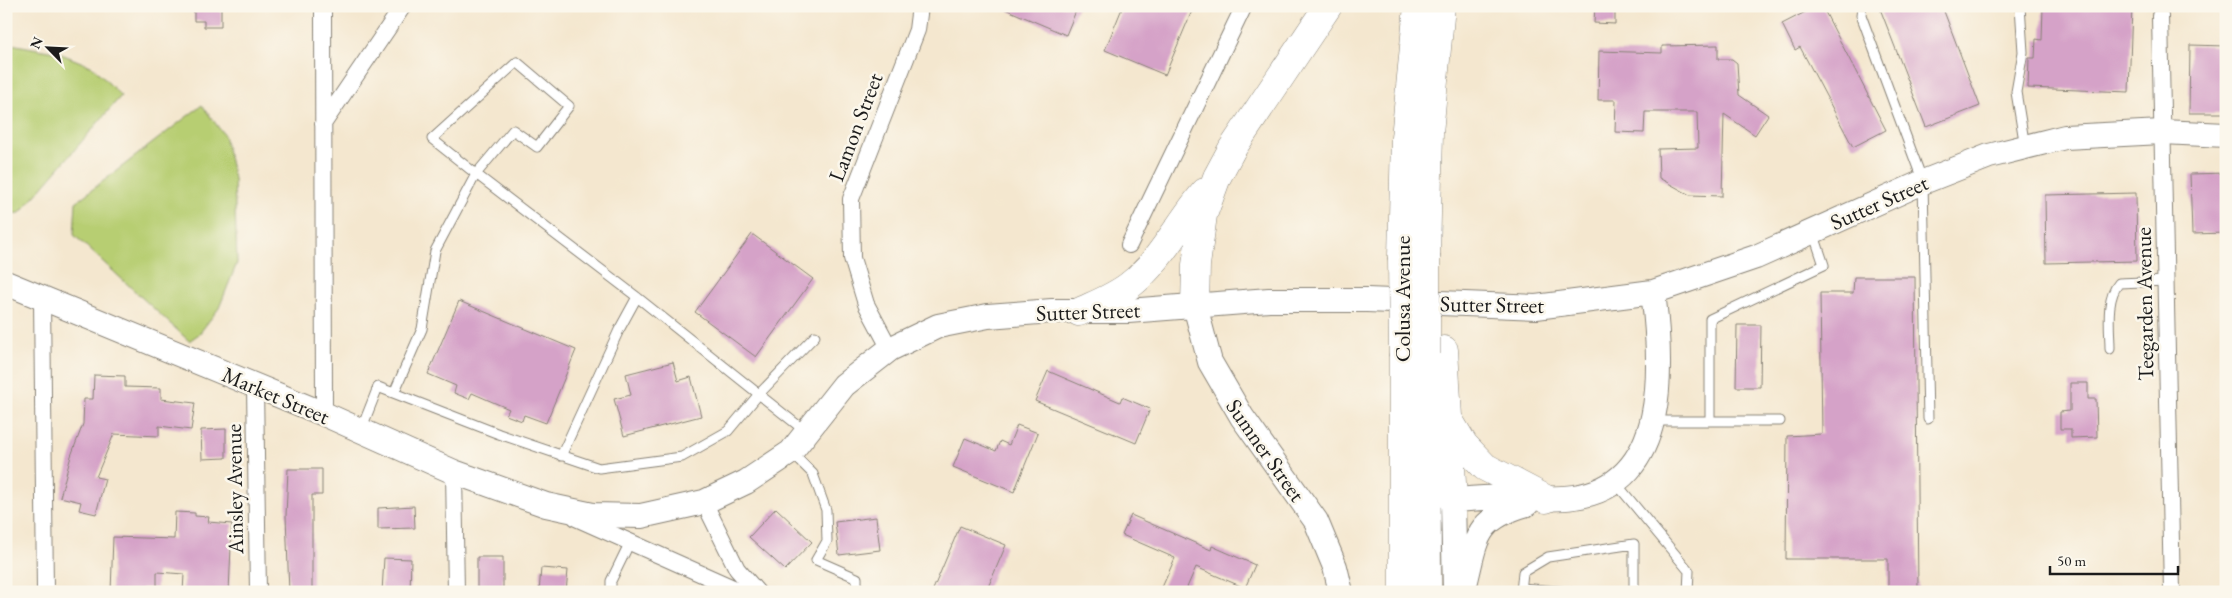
<svg xmlns="http://www.w3.org/2000/svg" width="2232" height="598" font-family="'EB Garamond',serif">
<style>
.green{fill:#b7ce72;stroke:#6a7547}
.building{fill:#d5a2c8}
.lines{fill:none;stroke-linecap:round;stroke-linejoin:round}
.lane-casing{stroke:#888276;stroke-width:11}
.street-casing{stroke:#888276;stroke-width:18}
.secondary-casing{stroke:#888276;stroke-width:26}
.highway-casing{stroke:#888276;stroke-width:29}
.lane{stroke:#fff;stroke-width:9}
.street{stroke:#fff;stroke-width:16}
.secondary{stroke:#fff;stroke-width:24}
.highway{stroke:#fff;stroke-width:28}
.highway-bridge-casing{stroke:#888276;stroke-width:29;stroke-linecap:butt}
.highway-bridge{stroke:#fff;stroke-width:28}
.labels{text-anchor:middle;stroke-width:5;stroke-linejoin:round;paint-order:stroke}
.street-label{font-size:22px;fill:#1c1c1c;stroke:#fbf7ec}
</style>
<rect width="100%" height="100%" fill="#fbf7ec"/>
<filter id="ink" filterUnits="userSpaceOnUse"><feTurbulence type="fractalNoise" baseFrequency=".02" numOctaves="2"/><feDisplacementMap in="SourceGraphic" scale="10" xChannelSelector="R" yChannelSelector="G"/><feConvolveMatrix kernelMatrix="1 2 1 2 8 2 1 2 1" color-interpolation-filters="sRGB"/></filter>
<filter id="wash" filterUnits="userSpaceOnUse"><feTurbulence type="fractalNoise" baseFrequency=".0096" numOctaves="4" result="noise"/><feDisplacementMap in="SourceGraphic" scale="20" xChannelSelector="R" yChannelSelector="G"/><feGaussianBlur stdDeviation="1.12" result="paint"/><feColorMatrix in="noise" values="0 0 0 0 0 0 0 0 0 0 0 0 0 0 0 0 0 1.4 0 .05"/><feComposite in="paint" operator="in"/></filter>
<g filter="url(#wash)">
<rect width="100%" height="100%" fill="#f4e7cf"/>
<path class="green" d="M 6,43 L 59,53 L 93,67 L 121,96 L 20,213 L 6,214 Z
M 202,105 L 224,135 L 234,179 L 237,263 L 219,308 L 199,334 L 189,341 L 74,235 L 76,202 Z"/>
<g id="blocks">
<path class="building" d="M 194,6 L 221,6 L 221,27 L 204,27 L 204,21 L 194,21 Z
M 998,6 L 1078,6 L 1066,35 Z
M 1123,6 L 1194,6 L 1165,75 L 1105,50 Z
M 1595,6 L 1615,6 L 1615,24 L 1594,23 Z
M 1817,6 L 1822,6 L 1886,130 L 1853,147 L 1800,47 L 1795,50 L 1782,24 Z
M 1879,6 L 1942,6 L 1980,106 L 1926,127 Z
M 2043,6 L 2132,6 L 2129,92 L 2028,88 L 2029,58 L 2035,58 L 2036,39 L 2042,40 Z
M 1718,45 L 1718,59 L 1732,59 L 1737,63 L 1739,95 L 1768,115 L 1755,135 L 1724,114 L 1722,196 L 1690,195 L 1659,178 L 1658,149 L 1698,148 L 1697,112 L 1645,112 L 1644,133 L 1615,132 L 1616,100 L 1598,100 L 1599,51 L 1662,53 L 1662,46 Z
M 2190,45 L 2226,46 L 2226,113 L 2189,113 Z
M 2226,173 L 2226,233 L 2192,234 L 2190,174 Z
M 2136,193 L 2137,261 L 2046,263 L 2045,195 Z
M 752,234 L 813,279 L 756,357 L 695,312 Z
M 1854,277 L 1915,277 L 1918,592 L 1902,592 L 1888,588 L 1888,559 L 1786,559 L 1787,436 L 1822,434 L 1820,293 L 1853,293 Z
M 459,301 L 576,350 L 546,423 L 524,415 L 522,421 L 506,415 L 509,409 L 472,393 L 469,399 L 454,393 L 456,386 L 428,374 Z
M 1737,325 L 1761,325 L 1760,387 L 1736,387 Z
M 673,362 L 678,381 L 691,377 L 701,416 L 624,436 L 614,399 L 631,395 L 626,374 Z
M 1048,371 L 1120,402 L 1122,397 L 1150,409 L 1136,443 L 1035,401 Z
M 94,375 L 125,376 L 125,387 L 161,388 L 161,399 L 195,403 L 191,430 L 159,426 L 159,436 L 114,434 L 96,477 L 105,479 L 96,514 L 79,510 L 81,502 L 60,497 L 71,456 L 83,424 L 84,399 L 93,399 Z
M 2070,383 L 2088,383 L 2088,399 L 2096,399 L 2097,437 L 2071,438 L 2071,429 L 2060,429 L 2060,412 L 2070,411 Z
M 1017,425 L 1038,433 L 1014,492 L 953,467 L 965,438 L 996,451 L 1000,441 L 1009,445 Z
M 226,429 L 226,458 L 202,459 L 201,430 Z
M 288,469 L 322,469 L 322,495 L 312,495 L 312,592 L 289,592 L 286,516 Z
M 414,506 L 415,528 L 378,529 L 378,508 Z
M 776,508 L 812,542 L 785,570 L 749,537 Z
M 175,512 L 195,513 L 195,516 L 209,517 L 208,522 L 232,524 L 229,592 L 183,592 L 184,574 L 157,572 L 157,588 L 142,588 L 141,592 L 111,592 L 113,537 L 174,539 Z
M 1131,515 L 1211,550 L 1212,546 L 1255,565 L 1245,588 L 1196,567 L 1185,592 L 1160,592 L 1175,558 L 1122,535 Z
M 876,517 L 880,550 L 839,555 L 835,522 Z
M 960,526 L 1006,545 L 986,592 L 932,592 Z
M 477,557 L 503,557 L 503,592 L 477,592 Z
M 384,558 L 411,559 L 410,592 L 382,592 Z
M 541,568 L 568,570 L 566,592 L 539,592 Z"/>
</g>
</g>
<g filter="url(#ink)">
<use href="#blocks" fill-opacity="0" stroke="#888276" stroke-width="1"/>
<g class="lines">
<g class="lane-casing">
<path id="lane" d="M 1862,6 L 1861,15 L 1923,182 L 1928,419
M 2020,6 L 2023,52 L 2016,92 L 2025,147
M 517,62 L 569,106 L 537,147 L 513,130 L 476,174 L 432,139 Z
M 2110,349 C 2110,329 2105,299 2119,283 L 2166,281
M 394,393 L 422,329 L 435,251 L 476,174 L 637,297 L 805,431
M 1653,421 L 1780,421
M 1710,421 L 1710,319 L 1824,265 L 1813,232
M 361,430 L 378,387 L 499,434 L 599,468 L 682,457 L 728,431 L 759,394 L 815,336
M 791,452 L 813,474 L 826,510 L 827,541 L 816,560 L 857,578 L 857,592
M 561,456 L 619,330 L 637,297
M 1615,482 L 1689,571 L 1688,592
M 1521,588 L 1570,592
M 611,592 L 611,581 L 630,542
M 1521,592 L 1523,572 L 1548,557 L 1634,544 L 1634,592"/>
</g>
<g class="street-casing">
<path id="street" d="M 323,6 L 324,414
M 2160,16 L 2172,592
M 323,124 L 403,6
M 1129,245 L 1244,6
M 42,297 L 45,592
M 890,349 L 866,304 L 852,258 L 851,199 L 917,30 L 920,6
M 255,386 L 258,592
M 454,472 L 456,592
M 704,502 L 737,569 L 757,592
M 576,518 L 742,592"/>
</g>
<g class="secondary-casing">
<path id="secondary" d="M 6,283 L 324,414 L 454,472 L 546,505 L 593,515 L 641,516 L 704,502 L 746,482 L 791,452 L 844,385 L 890,349 L 938,326 L 988,316 L 1052,311 L 1128,311 L 1269,300 L 1367,300 L 1536,307 L 1653,292 L 1756,257 L 1923,182 L 1989,156 L 2065,137 L 2162,132 L 2226,135
M 1195,306 L 1210,362 L 1242,417 L 1316,521 L 1335,567 L 1341,592
M 1455,592 L 1453,500 C 1472,499 1491,497 1510,497 C 1531,498 1553,500 1574,497 C 1671,484 1662,363 1653,292
M 1463,592 C 1477,541 1471,520 1527,504"/>
</g>
<g class="highway-casing">
<path id="highway" d="M 1426,255 L 1429,133 L 1441,6
M 1402,257 L 1405,138 L 1418,6
M 1195,306 L 1196,265 L 1203,215 L 1217,177 L 1232,149 L 1328,6
M 1079,312 C 1096,304 1115,297 1130,285 C 1162,260 1179,222 1205,192
M 1444,350 L 1453,500
M 1426,355 L 1427,592
M 1403,356 L 1403,592
M 1449,420 L 1464,445 L 1485,467 L 1546,499"/>
</g>
<use href="#lane" class="lane"/>
<use href="#street" class="street"/>
<use href="#secondary" class="secondary"/>
<use href="#highway" class="highway"/>
<g class="highway-bridge-casing">
<path id="highway-bridge" d="M 1426,255 L 1426,355
M 1402,257 L 1403,356"/>
</g>
<use href="#highway-bridge" class="highway-bridge"/>
</g>
</g>
<g class="labels">
<g class="street-label">
<text transform="translate(855 127) rotate(-69)" y="8">Lamon Street</text>
<text transform="translate(1879 202) rotate(-24)" y="8">Sutter Street</text>
<text transform="translate(1402 299) rotate(-90)" y="8">Colusa Avenue</text>
<text transform="translate(1492 304) rotate(1)" y="8">Sutter Street</text>
<text transform="translate(2144 304) rotate(-91)" y="8">Teegarden Avenue</text>
<text transform="translate(1088 311) rotate(-2)" y="8">Sutter Street</text>
<text transform="translate(276 395) rotate(23)" y="8">Market Street</text>
<text transform="translate(1266 450) rotate(55)" y="8">Sumner Street</text>
<text transform="translate(234 489) rotate(-91)" y="8">Ainsley Avenue</text>
</g>
</g>
<rect width="2232" height="598" fill="none" stroke="#fbf7ec" stroke-width="25"/>
<g transform="translate(48 48) rotate(294)" stroke="#fbf7ec" stroke-width="4" paint-order="stroke">
<path d="M0-4L9 19L0 12L-9 19Z" fill="#1c1c1c"/>
<text y="-8" font-size="14" font-weight="bold" text-anchor="middle" fill="#1c1c1c">N</text>
</g>
<path d="M2050 566v8h128v-8" fill="none" stroke="#1c1c1c" stroke-width="2.5"/>
<text x="2057" y="566" font-size="15" fill="#1c1c1c" stroke="#fbf7ec" stroke-width="4" paint-order="stroke">50 m</text>
</svg>
